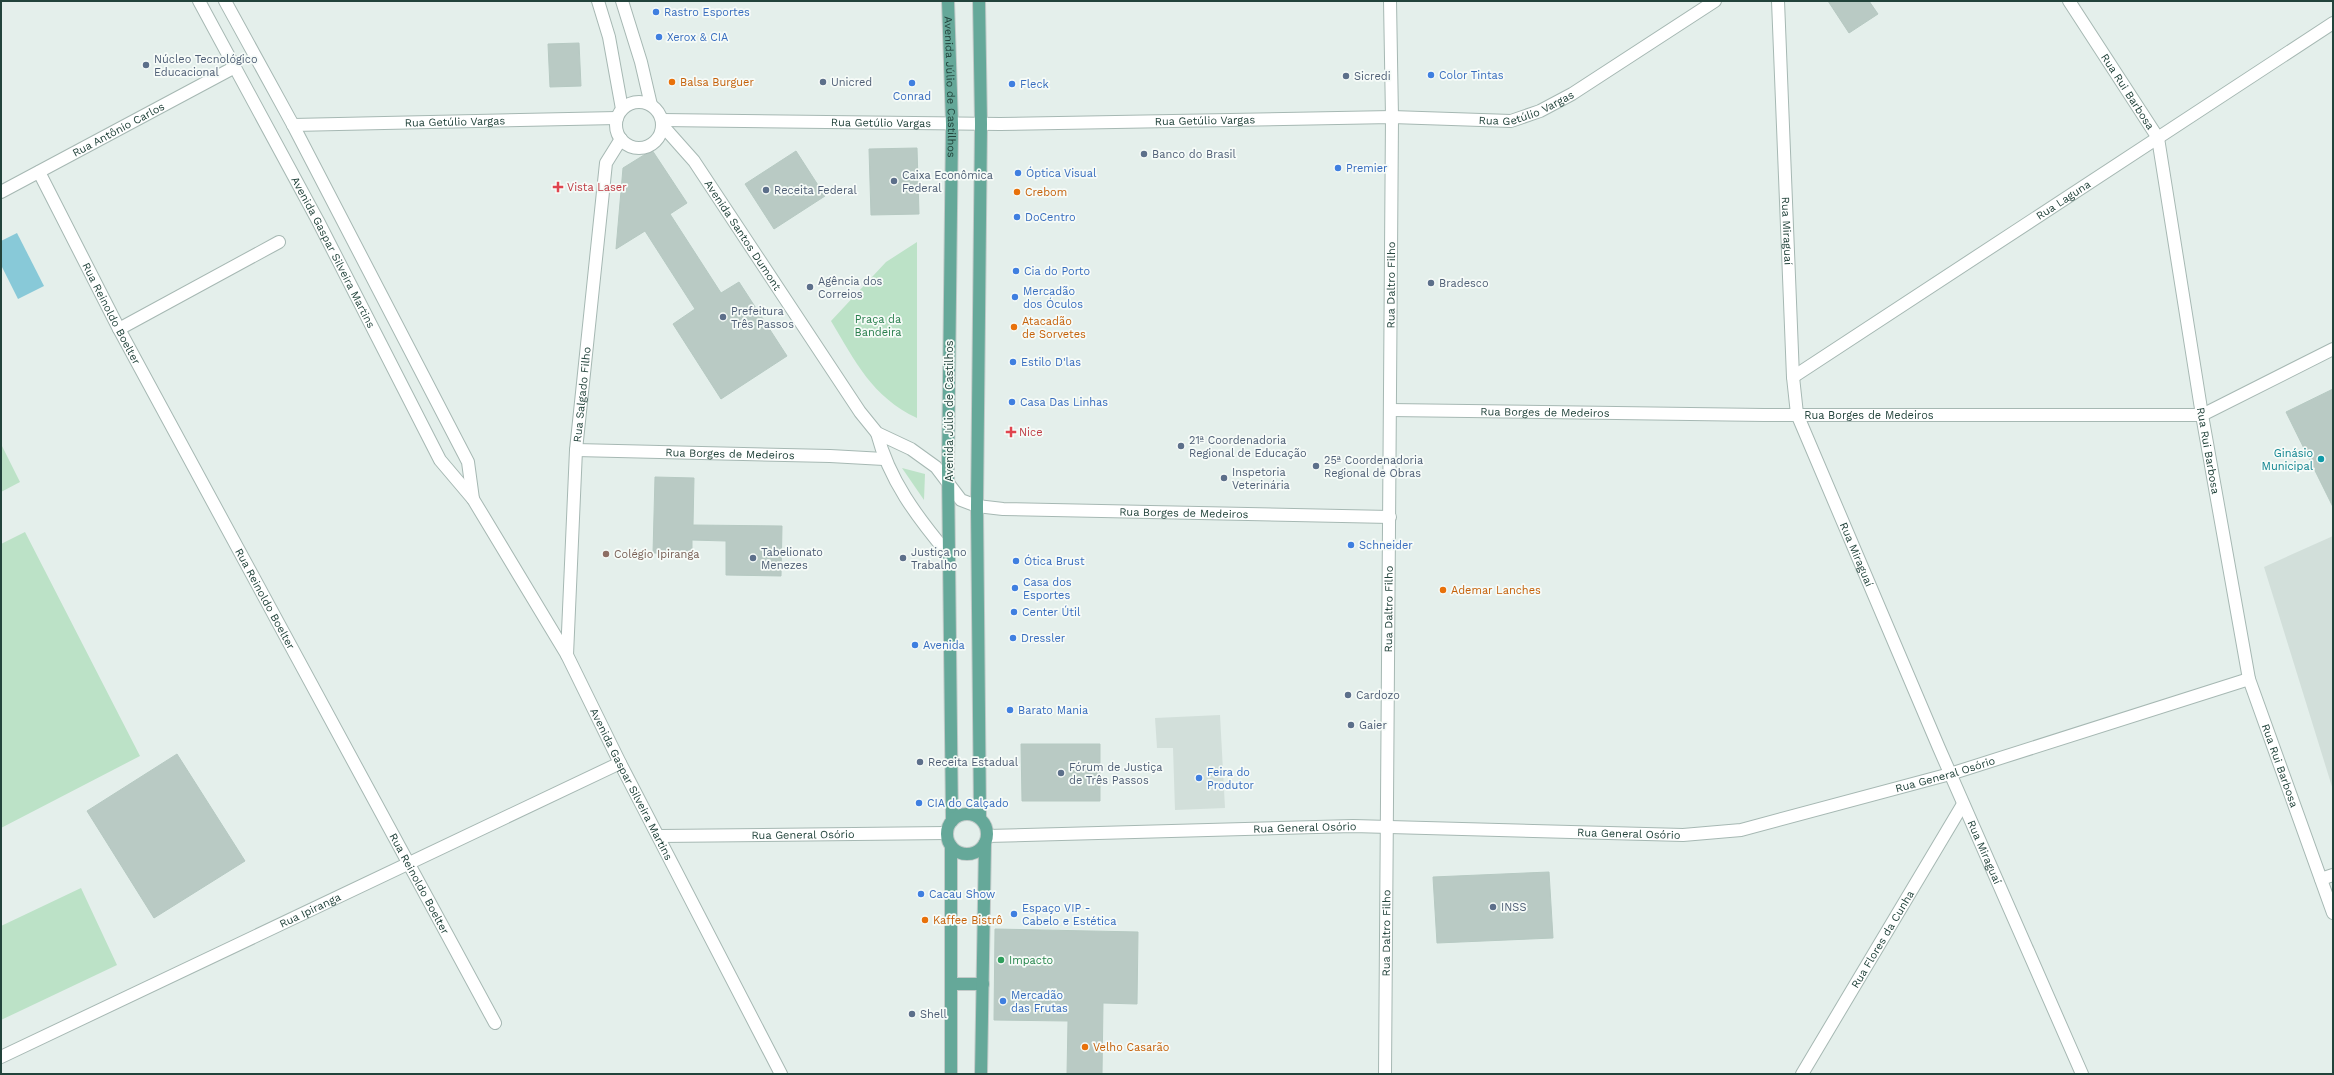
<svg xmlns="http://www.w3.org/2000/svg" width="2334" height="1075" font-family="'Work Sans',sans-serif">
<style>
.built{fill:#d2dfda}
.green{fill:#bce2c7}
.water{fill:#88c9d8}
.building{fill:#b9cac4;stroke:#b6c9c2}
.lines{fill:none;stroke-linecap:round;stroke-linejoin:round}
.minor-casing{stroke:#a6b8b3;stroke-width:14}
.major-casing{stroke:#c1cac8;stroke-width:14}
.minor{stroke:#fff;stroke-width:12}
.major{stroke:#65a899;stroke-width:12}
.shop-dot{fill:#3f7fe0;stroke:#f6fbf8;stroke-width:1.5}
.service-dot{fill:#5c6f8a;stroke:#f6fbf8;stroke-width:1.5}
.food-dot{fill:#e8710a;stroke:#f6fbf8;stroke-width:1.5}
.health-dot{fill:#e0444e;stroke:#f6fbf8;stroke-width:1.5}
.culture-dot{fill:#0f9aa8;stroke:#f6fbf8;stroke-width:1.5}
.education-dot{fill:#8d6e63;stroke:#f6fbf8;stroke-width:1.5}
.leisure-dot{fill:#2e9e5b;stroke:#f6fbf8;stroke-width:1.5}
.labels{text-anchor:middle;stroke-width:3.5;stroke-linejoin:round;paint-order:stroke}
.shop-label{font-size:11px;fill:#366cbe;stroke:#f6fbf8;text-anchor:start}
.service-label{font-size:11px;fill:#4e5e75;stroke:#f6fbf8;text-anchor:start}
.food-label{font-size:11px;fill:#c56008;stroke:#f6fbf8;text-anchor:start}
.street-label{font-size:11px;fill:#22433b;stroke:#f6fbf8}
.health-label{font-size:11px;fill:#be3a42;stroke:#f6fbf8;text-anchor:start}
.park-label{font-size:11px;fill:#287e4c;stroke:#f6fbf8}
.culture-label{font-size:11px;fill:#0d838f;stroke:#f6fbf8;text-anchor:end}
.education-label{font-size:11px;fill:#785e54;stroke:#f6fbf8;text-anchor:start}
.leisure-label{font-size:11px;fill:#27864d;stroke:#f6fbf8;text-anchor:start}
</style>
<rect width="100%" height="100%" fill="#e4efeb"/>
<path class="built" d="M 2333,536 L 2333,790 L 2264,567 Z
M 1220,715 L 1225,808 L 1175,810 L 1173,748 L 1157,748 L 1155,718 Z"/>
<path class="green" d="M 917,242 L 917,418 C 872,397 855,361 831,321 L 886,262 Z
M 1,444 L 20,482 L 1,492 Z
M 902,468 L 925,474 L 924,500 Z
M 25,532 L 140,756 L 1,828 L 1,544 Z
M 81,888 L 117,965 L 1,1020 L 1,926 Z"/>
<path class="water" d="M 17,233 L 44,286 L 18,299 L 1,265 L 1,241 Z"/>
<path class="building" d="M 1828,1 L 1869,1 L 1878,14 L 1849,33 Z
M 579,43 L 581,86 L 550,87 L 548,44 Z
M 917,148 L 919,214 L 871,215 L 869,149 Z
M 652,150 L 687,203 L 670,214 L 721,293 L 739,282 L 787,356 L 721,399 L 673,324 L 695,309 L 645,231 L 616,249 L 623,168 Z
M 796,151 L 825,196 L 774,229 L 745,184 Z
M 2333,389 L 2333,507 L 2286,412 Z
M 655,477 L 694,478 L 693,525 L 782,526 L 781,576 L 726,575 L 726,541 L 692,540 L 692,554 L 653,553 Z
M 1021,744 L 1100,744 L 1100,801 L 1022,801 Z
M 177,754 L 245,861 L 154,918 L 87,811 Z
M 1549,872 L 1553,938 L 1437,943 L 1433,877 Z
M 995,929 L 1138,932 L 1137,1004 L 1103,1003 L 1102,1074 L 1067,1074 L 1068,1021 L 994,1020 Z"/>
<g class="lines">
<g class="minor-casing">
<g id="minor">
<path id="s1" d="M 199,1 L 318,221 L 440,460 L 473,499 L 567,655 L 620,763 L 781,1074"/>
<path d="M 225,1 L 293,125 L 468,462 L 473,499"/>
<path d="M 598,1 L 609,37 L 622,109"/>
<path d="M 622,1 L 641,62 L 651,105"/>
<path id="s2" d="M 1778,1 L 1793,377 L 1797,414 L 1939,748 L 2082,1074"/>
<path id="s3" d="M 2069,1 L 2158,138 L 2202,415 L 2249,679 L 2333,913"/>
<circle cx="639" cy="125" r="23"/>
<path id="s4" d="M 662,120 L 1000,124 L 1392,117 L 1511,121 L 1540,111 L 1572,94 L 1715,1"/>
<path id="s5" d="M 293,125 L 617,118"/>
<path id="s6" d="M 662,125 L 694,161 L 860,412 L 877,433 L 911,449 L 936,467 L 961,500 L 977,506 L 1003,509 L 1390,517"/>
<path id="s7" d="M 39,172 L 119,329 L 495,1023"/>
<path id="s8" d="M 1,192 L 235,67"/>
<path d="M 119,329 L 279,242"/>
<path id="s9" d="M 1793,377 L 2333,23"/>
<path id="s10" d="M 1390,410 L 1764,415 L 2202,415 L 2333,349"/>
<path d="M 877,433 C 889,480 917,517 948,554"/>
<path id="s11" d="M 576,450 L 830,456 L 884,459"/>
<path id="s12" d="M 567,655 L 576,450 L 606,163 L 621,139"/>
<path id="s13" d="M 659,836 L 947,833"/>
<path id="s14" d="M 987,836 L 1353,826 L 1683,835 L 1741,830 L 1950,774 L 2249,679"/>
<path d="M 2321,879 L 2333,875"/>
<path id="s15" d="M 1,1057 L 620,763"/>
<path id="s16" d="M 1385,1074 L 1392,117 L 1390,1"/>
<path id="s17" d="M 1802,1074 L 1963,804"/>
</g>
</g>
<g class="major-casing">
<g id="major">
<path id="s18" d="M 948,1 L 952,124 L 948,469 L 952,821"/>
<path d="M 979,1 L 981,124 L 977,506 L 980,818"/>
<circle cx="967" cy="834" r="20"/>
<path d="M 951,984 L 983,984"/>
<path d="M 951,1074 L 951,846"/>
<path d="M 981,1074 L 985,843"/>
</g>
</g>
<use href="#minor" class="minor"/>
<use href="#major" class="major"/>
</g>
<g class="shop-dot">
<circle cx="656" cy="12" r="4"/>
<circle cx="659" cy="37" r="4"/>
<circle cx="1431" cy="75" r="4"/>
<circle cx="912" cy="83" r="4"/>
<circle cx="1012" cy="84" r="4"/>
<circle cx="1338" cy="168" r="4"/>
<circle cx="1018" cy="173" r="4"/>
<circle cx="1017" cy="217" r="4"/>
<circle cx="1016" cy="271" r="4"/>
<circle cx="1015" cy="297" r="4"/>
<circle cx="1013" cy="362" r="4"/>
<circle cx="1012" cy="402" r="4"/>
<circle cx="1351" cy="545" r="4"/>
<circle cx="1016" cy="561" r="4"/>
<circle cx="1015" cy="588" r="4"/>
<circle cx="1014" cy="612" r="4"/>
<circle cx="1013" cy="638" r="4"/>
<circle cx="915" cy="645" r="4"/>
<circle cx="1010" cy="710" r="4"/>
<circle cx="1199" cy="778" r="4"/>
<circle cx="919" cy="803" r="4"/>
<circle cx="921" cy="894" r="4"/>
<circle cx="1014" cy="914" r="4"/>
<circle cx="1003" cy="1001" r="4"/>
</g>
<g class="service-dot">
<circle cx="146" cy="65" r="4"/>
<circle cx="1346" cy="76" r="4"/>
<circle cx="823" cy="82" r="4"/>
<circle cx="1144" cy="154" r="4"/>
<circle cx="894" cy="181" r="4"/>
<circle cx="766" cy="190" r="4"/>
<circle cx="1431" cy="283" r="4"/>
<circle cx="810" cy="287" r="4"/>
<circle cx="723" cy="317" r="4"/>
<circle cx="1181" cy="446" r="4"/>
<circle cx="1316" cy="466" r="4"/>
<circle cx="1224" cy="478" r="4"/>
<circle cx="753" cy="558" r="4"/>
<circle cx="903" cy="558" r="4"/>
<circle cx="1348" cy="695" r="4"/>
<circle cx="1351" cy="725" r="4"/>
<circle cx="920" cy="762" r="4"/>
<circle cx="1061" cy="773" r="4"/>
<circle cx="1493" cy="907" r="4"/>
<circle cx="912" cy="1014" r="4"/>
</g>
<g class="food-dot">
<circle cx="672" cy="82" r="4"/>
<circle cx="1017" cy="192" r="4"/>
<circle cx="1014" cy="327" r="4"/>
<circle cx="1443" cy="590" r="4"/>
<circle cx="925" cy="920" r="4"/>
<circle cx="1085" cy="1047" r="4"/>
</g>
<g class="health-dot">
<path d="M556 181h4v4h4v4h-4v4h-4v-4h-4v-4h4z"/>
<path d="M1009 426h4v4h4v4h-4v4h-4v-4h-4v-4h4z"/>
</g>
<circle class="culture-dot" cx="2321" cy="459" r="4"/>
<circle class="education-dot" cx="606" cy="554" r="4"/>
<circle class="leisure-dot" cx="1001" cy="960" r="4"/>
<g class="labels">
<g class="shop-label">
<text x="664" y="16">Rastro Esportes</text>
<text x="667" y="41">Xerox &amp; CIA</text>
<text x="1439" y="79">Color Tintas</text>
<text x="1020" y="88">Fleck</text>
<text x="912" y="100" text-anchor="middle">Conrad</text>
<text x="1346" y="172">Premier</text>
<text x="1026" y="177">Óptica Visual</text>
<text x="1025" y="221">DoCentro</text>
<text x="1024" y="275">Cia do Porto</text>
<text x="1023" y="295">Mercadão<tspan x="1023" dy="13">dos Óculos</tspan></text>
<text x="1021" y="366">Estilo D'las</text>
<text x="1020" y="406">Casa Das Linhas</text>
<text x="1359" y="549">Schneider</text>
<text x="1024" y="565">Ótica Brust</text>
<text x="1023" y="586">Casa dos<tspan x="1023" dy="13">Esportes</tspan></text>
<text x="1022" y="616">Center Útil</text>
<text x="1021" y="642">Dressler</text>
<text x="923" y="649">Avenida</text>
<text x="1018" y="714">Barato Mania</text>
<text x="1207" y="776">Feira do<tspan x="1207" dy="13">Produtor</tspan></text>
<text x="927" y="807">CIA do Calçado</text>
<text x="929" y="898">Cacau Show</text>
<text x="1022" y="912">Espaço VIP -<tspan x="1022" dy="13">Cabelo e Estética</tspan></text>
<text x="1011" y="999">Mercadão<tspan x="1011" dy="13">das Frutas</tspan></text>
</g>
<g class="service-label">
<text x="154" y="63">Núcleo Tecnológico<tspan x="154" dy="13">Educacional</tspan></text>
<text x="1354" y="80">Sicredi</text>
<text x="831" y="86">Unicred</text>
<text x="1152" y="158">Banco do Brasil</text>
<text x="902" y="179">Caixa Econômica<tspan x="902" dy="13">Federal</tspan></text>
<text x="774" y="194">Receita Federal</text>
<text x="818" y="285">Agência dos<tspan x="818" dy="13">Correios</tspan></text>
<text x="1439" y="287">Bradesco</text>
<text x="731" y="315">Prefeitura<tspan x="731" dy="13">Três Passos</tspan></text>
<text x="1189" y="444">21ª Coordenadoria<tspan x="1189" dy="13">Regional de Educação</tspan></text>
<text x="1324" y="464">25ª Coordenadoria<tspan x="1324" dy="13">Regional de Obras</tspan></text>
<text x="1232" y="476">Inspetoria<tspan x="1232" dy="13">Veterinária</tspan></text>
<text x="761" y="556">Tabelionato<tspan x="761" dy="13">Menezes</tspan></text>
<text x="911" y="556">Justiça no<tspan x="911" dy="13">Trabalho</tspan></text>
<text x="1356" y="699">Cardozo</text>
<text x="1359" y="729">Gaier</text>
<text x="928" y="766">Receita Estadual</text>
<text x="1069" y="771">Fórum de Justiça<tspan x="1069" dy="13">de Três Passos</tspan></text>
<text x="1501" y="911">INSS</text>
<text x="920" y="1018">Shell</text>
</g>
<g class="food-label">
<text x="680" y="86">Balsa Burguer</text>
<text x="1025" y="196">Crebom</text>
<text x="1022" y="325">Atacadão<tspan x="1022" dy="13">de Sorvetes</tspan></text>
<text x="1451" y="594">Ademar Lanches</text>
<text x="933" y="924">Kaffee Bistrô</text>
<text x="1093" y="1051">Velho Casarão</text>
</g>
<g class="street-label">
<text dy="4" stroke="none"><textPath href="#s18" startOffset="86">Avenida Júlio de Castilhos</textPath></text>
<text dy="4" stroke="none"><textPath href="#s3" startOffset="108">Rua Rui Barbosa</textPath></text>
<text dy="4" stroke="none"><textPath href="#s4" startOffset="867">Rua Getúlio Vargas</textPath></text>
<text dy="4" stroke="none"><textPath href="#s4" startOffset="543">Rua Getúlio Vargas</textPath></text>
<text dy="4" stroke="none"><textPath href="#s5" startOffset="162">Rua Getúlio Vargas</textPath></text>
<text dy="4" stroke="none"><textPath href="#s4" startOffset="219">Rua Getúlio Vargas</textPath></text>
<text dy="4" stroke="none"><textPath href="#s8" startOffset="133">Rua Antônio Carlos</textPath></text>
<text dy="4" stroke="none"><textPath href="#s9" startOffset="323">Rua Laguna</textPath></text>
<text dy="4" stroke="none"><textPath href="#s2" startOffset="230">Rua Miraguaí</textPath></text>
<text dy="4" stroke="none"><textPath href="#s6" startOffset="137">Avenida Santos Dumont</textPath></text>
<text dy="4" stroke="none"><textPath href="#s1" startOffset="285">Avenida Gaspar Silveira Martins</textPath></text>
<text dy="4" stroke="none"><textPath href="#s16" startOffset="789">Rua Daltro Filho</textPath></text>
<text dy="4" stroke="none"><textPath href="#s7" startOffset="159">Rua Reinoldo Boelter</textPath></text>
<text dy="4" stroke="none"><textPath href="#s12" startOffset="261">Rua Salgado Filho</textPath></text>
<text transform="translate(949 411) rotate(-90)" y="4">Avenida Júlio de Castilhos</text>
<text dy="4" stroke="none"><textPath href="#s10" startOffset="155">Rua Borges de Medeiros</textPath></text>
<text dy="4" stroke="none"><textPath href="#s10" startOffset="479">Rua Borges de Medeiros</textPath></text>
<text dy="4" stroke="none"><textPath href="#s3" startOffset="480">Rua Rui Barbosa</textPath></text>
<text dy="4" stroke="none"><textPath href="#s11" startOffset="154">Rua Borges de Medeiros</textPath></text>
<text dy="4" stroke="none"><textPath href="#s6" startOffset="710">Rua Borges de Medeiros</textPath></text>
<text dy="4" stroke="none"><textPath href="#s2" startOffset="566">Rua Miraguaí</textPath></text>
<text dy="4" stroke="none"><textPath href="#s7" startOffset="483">Rua Reinoldo Boelter</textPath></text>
<text dy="4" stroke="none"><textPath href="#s16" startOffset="465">Rua Daltro Filho</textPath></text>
<text dy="4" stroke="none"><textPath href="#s3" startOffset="804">Rua Rui Barbosa</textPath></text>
<text dy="4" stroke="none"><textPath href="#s14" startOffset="966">Rua General Osório</textPath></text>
<text dy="4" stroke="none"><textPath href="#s1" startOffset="896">Avenida Gaspar Silveira Martins</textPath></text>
<text dy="4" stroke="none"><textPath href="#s14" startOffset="318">Rua General Osório</textPath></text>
<text dy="4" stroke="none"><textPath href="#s13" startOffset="144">Rua General Osório</textPath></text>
<text dy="4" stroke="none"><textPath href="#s14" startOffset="642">Rua General Osório</textPath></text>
<text dy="4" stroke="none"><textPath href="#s2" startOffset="890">Rua Miraguaí</textPath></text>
<text dy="4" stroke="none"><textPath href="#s7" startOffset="807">Rua Reinoldo Boelter</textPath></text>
<text dy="4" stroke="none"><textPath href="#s15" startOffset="342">Rua Ipiranga</textPath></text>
<text dy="4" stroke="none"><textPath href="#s16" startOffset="141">Rua Daltro Filho</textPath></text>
<text dy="4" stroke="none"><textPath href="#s17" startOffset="157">Rua Flores da Cunha</textPath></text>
</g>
<g class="health-label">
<text x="567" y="191">Vista Laser</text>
<text x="1019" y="436">Nice</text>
</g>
<g class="park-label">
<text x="878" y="323">Praça da<tspan x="878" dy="13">Bandeira</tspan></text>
</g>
<g class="culture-label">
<text x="2313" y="457">Ginásio<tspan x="2313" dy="13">Municipal</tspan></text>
</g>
<g class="education-label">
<text x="614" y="558">Colégio Ipiranga</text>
</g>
<g class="leisure-label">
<text x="1009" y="964">Impacto</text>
</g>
</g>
<rect width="2334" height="1075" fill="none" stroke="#22433b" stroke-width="4"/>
</svg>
